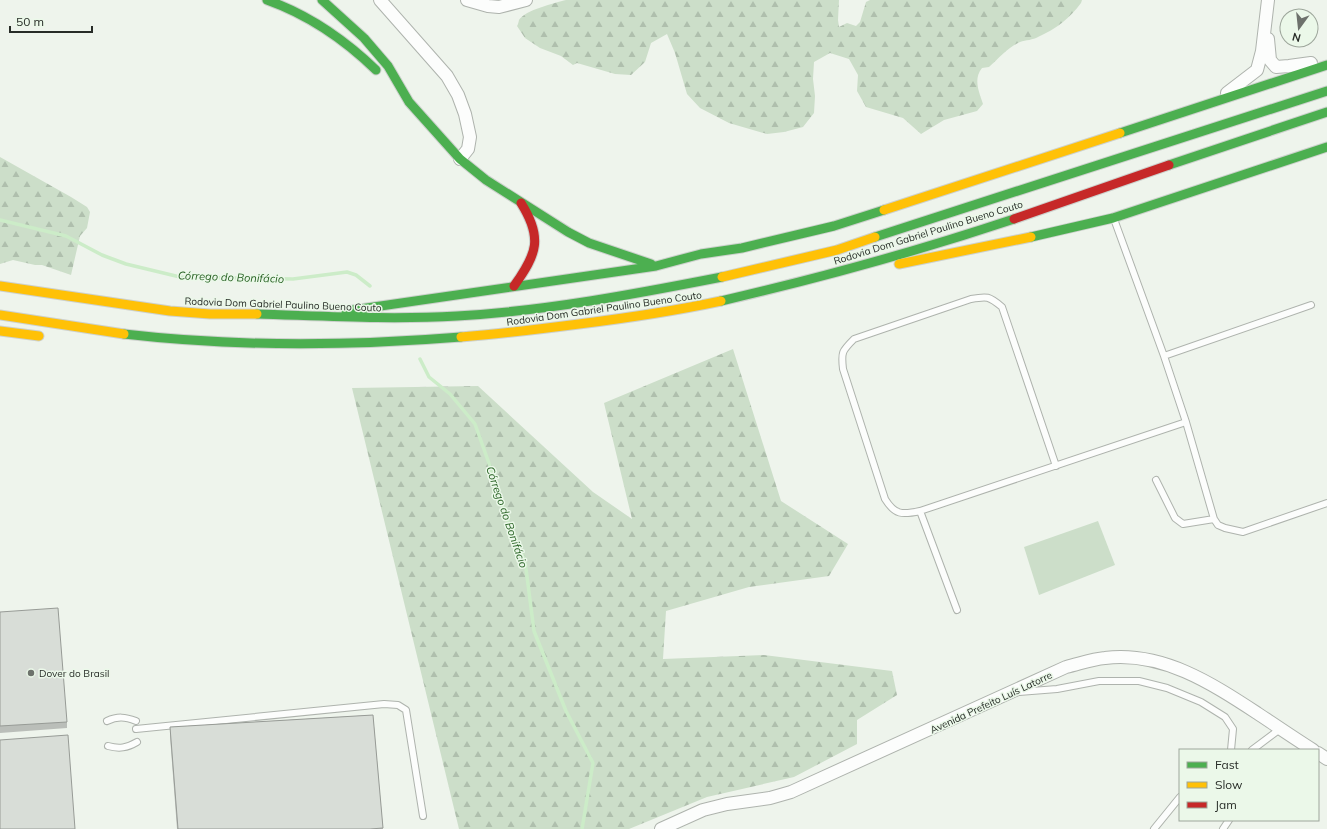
<svg xmlns="http://www.w3.org/2000/svg" width="1327" height="829" font-family="Mulish,sans-serif">
<style>
.green{fill:#ccdec9}
.forest{fill:url(#forest-firs)}
.lines{fill:none;stroke-linecap:round;stroke-linejoin:round}
.stream{stroke:#ccecc8;stroke-width:3.5}
.lane-casing{stroke:#aeb3ad;stroke-width:8}
.street-casing{stroke:#aeb3ad;stroke-width:14}
.fast-casing{stroke:#cdd1cd;stroke-width:11}
.slow-casing{stroke:#cdd1cd;stroke-width:11}
.jam-casing{stroke:#cdd1cd;stroke-width:11}
.lane{stroke:#fcfdfc;stroke-width:6}
.street{stroke:#fcfdfc;stroke-width:12}
.fast{stroke:#4caf50;stroke-width:9}
.slow{stroke:#ffc107;stroke-width:9}
.jam{stroke:#c62828;stroke-width:9}
.wall{fill:#babeb9}
.building{fill:#d8ddd7;stroke:#979b96}
.poi-dot{fill:#6d726c;stroke:#ebf8e9;stroke-width:1.5}
.labels{text-anchor:middle;stroke-width:3;stroke-linejoin:round;paint-order:stroke}
.street-label{font-size:10px;fill:#272c27;stroke:#ebf8e9}
.poi-label{font-size:10px;fill:#272c27;stroke:#ebf8e9;text-anchor:start}
.water-label{font-size:11px;font-style:italic;fill:#276123;stroke:#ebf8e9}
</style>
<defs>
<pattern id="forest-firs" width="22" height="20" patternUnits="userSpaceOnUse"><rect width="22" height="20" fill="#ccdec9"/><path d="M5 1l3.5 6h-7zM16 11l3.5 6h-7z" fill="#afbfad"/></pattern>
</defs>
<rect width="100%" height="100%" fill="#eef4ec"/>
<path class="green" d="M 1098,521 L 1115,565 L 1039,595 L 1024,547 Z"/>
<path class="forest" d="M 566,0 L 839,0 L 838,20 L 839,27 L 847,23 L 856,26 L 860,22 L 866,2 L 870,0 L 1082,0 L 1081,3 C 1070,18 1056,29 1038,37 C 1033,40 1026,40 1020,42 C 1008,47 998,59 989,67 L 982,68 C 973,79 979,92 983,104 L 977,111 L 944,120 L 921,134 L 903,118 L 866,107 L 857,91 L 858,75 L 849,59 L 830,53 L 814,62 L 813,79 L 815,96 L 814,113 L 803,127 L 784,132 L 767,134 L 729,123 L 700,108 L 687,94 L 675,53 L 667,34 L 651,43 L 645,62 L 631,75 L 615,74 L 577,63 L 573,65 L 561,56 L 540,48 L 525,38 L 517,26 C 518,25 519,20 519,20 C 525,10 555,3 566,0 Z
M 0,157 L 71,197 L 87,207 L 90,212 L 87,228 L 80,236 L 71,275 L 42,265 L 35,265 L 13,260 L 0,264 Z
M 733,349 L 781,501 L 848,544 L 829,576 L 749,587 L 666,611 L 663,659 L 764,655 L 892,671 L 897,695 L 857,720 L 857,744 L 794,777 L 707,797 L 629,829 L 459,829 L 352,388 L 478,386 L 593,492 L 632,519 L 604,403 Z"/>
<g class="lines">
<path class="stream" d="M 0,220 L 66,236 L 102,255 L 126,264 L 180,277 L 293,279 L 347,272 L 356,275 L 370,286
M 420,359 L 429,377 L 450,394 L 475,424 L 491,469 L 504,512 L 525,561 L 534,631 L 566,711 L 593,763 L 582,829"/>
<g class="lane-casing">
<path id="lane" d="M 1114,219 L 1164,356 L 1186,422 L 1214,519 L 1218,525 L 1225,528 L 1243,532 L 1327,503
M 1164,356 L 1311,305
M 1056,466 L 1002,307 C 989,296 987,296 971,299 L 854,339 C 842,351 841,352 843,369 L 885,499 C 895,515 902,515 920,511 L 1186,422
M 1156,480 L 1175,518 L 1183,524 L 1214,519
M 920,511 L 957,610
M 1019,692 L 1057,689 L 1099,681 L 1139,681 L 1167,688 L 1201,702 L 1225,717 L 1233,729 L 1231,750
M 107,721 C 118,716 125,717 136,721
M 136,729 L 384,704 L 398,705 L 406,710 L 423,816
M 108,746 C 119,749 127,748 137,742
M 1252,750 L 1280,729
M 1154,829 L 1180,797
M 1223,829 L 1229,820"/>
</g>
<g class="street-casing">
<path id="street" d="M 380,0 L 447,76 L 458,95 L 465,114 L 470,137 L 468,149 L 460,159
M 467,0 L 488,6 L 499,7 L 526,0
M 1268,39 L 1270,60 L 1276,67 L 1289,66 L 1311,63
M 1227,93 L 1257,70 L 1262,51 L 1268,0
M 1318,753 L 1327,759
M 661,829 L 703,810 L 727,804 L 770,798 L 791,792 L 1066,667 C 1079,664 1092,659 1105,658 C 1162,651 1211,683 1257,713 C 1275,725 1294,738 1313,750"/>
</g>
<g class="fast-casing">
<path id="fast" d="M 267,0 C 309,15 344,39 376,70
M 322,0 L 364,38 L 388,66 L 409,102 L 460,159 L 486,180 L 568,232 L 589,243 L 651,264
M 1120,133 L 1327,65
M 1169,165 L 1327,112
M 875,237 L 1327,91
M 1031,237 L 1113,218 L 1327,147
M 721,301 C 820,278 918,251 1014,219
M 346,311 L 656,266 L 701,254 L 742,248 L 834,226 L 884,210
M 257,314 C 324,316 390,320 457,316 C 546,311 635,294 722,277
M 124,334 C 236,347 349,346 461,337"/>
</g>
<g class="slow-casing">
<path id="slow" d="M 884,210 L 1120,133
M 899,264 L 1031,237
M 722,277 L 837,250 L 875,237
M 0,286 L 170,311 L 210,314 L 257,314
M 0,315 L 124,334
M 0,331 L 39,336
M 461,337 C 500,334 540,329 579,324 C 627,318 674,311 721,301"/>
</g>
<g class="jam-casing">
<path id="jam" d="M 1014,219 L 1169,165
M 514,286 C 537,254 543,238 521,203"/>
</g>
<use href="#lane" class="lane"/>
<use href="#street" class="street"/>
<use href="#fast" class="fast"/>
<use href="#slow" class="slow"/>
<use href="#jam" class="jam"/>
</g>
<path class="wall" d="M 0,612 L 67,722 L 67,728 L 0,733 Z
M 373,715 L 383,829 L 177,829 L 170,736 L 170,727 Z"/>
<path class="building" d="M 58,608 L 67,722 L 0,726 L 0,612 Z
M 373,715 L 383,828 L 370,829 L 178,829 L 170,727 Z
M 68,735 L 75,829 L 0,829 L 0,740 Z"/>
<circle class="poi-dot" cx="31" cy="673" r="4"/>
<g class="labels">
<g class="street-label">
<text transform="translate(928 232) rotate(-17)" y="4">Rodovia Dom Gabriel Paulino Bueno Couto</text>
<text transform="translate(283 304) rotate(2)" y="4">Rodovia Dom Gabriel Paulino Bueno Couto</text>
<text transform="translate(604 308) rotate(-8)" y="4">Rodovia Dom Gabriel Paulino Bueno Couto</text>
<text transform="translate(991 702) rotate(-25)" y="4">Avenida Prefeito Luís Latorre</text>
</g>
<g class="poi-label">
<text x="39" y="677">Dover do Brasil</text>
</g>
<g class="water-label">
<text transform="translate(231 277) rotate(2)" y="4">Córrego do Bonifácio</text>
<text transform="translate(507 517) rotate(71)" y="4">Córrego do Bonifácio</text>
</g>
</g>
<rect x="1179" y="749" width="140" height="72" fill="#ebf8e9" stroke="#9da69b"/>
<rect x="1187" y="762" width="20" height="6" fill="#4caf50" stroke="#9da69b"/>
<text x="1215" y="769" font-size="12" fill="#272c27">Fast</text>
<rect x="1187" y="782" width="20" height="6" fill="#ffc107" stroke="#9da69b"/>
<text x="1215" y="789" font-size="12" fill="#272c27">Slow</text>
<rect x="1187" y="802" width="20" height="6" fill="#c62828" stroke="#9da69b"/>
<text x="1215" y="809" font-size="12" fill="#272c27">Jam</text>
<g transform="translate(1299 28) rotate(195)"><circle r="19" fill="#ebf8e9" stroke="#9da69b"/>
<path d="M0-3L7 15L0 10L-7 15Z" fill="#6d726c"/>
<text y="-6" font-size="11" font-weight="bold" text-anchor="middle" fill="#272c27">N</text>
</g>
<path d="M10 26v6h82v-6" fill="none" stroke="#272c27" stroke-width="2"/>
<text x="16" y="26" font-size="12" fill="#272c27" stroke="#ebf8e9" stroke-width="3" paint-order="stroke">50 m</text>
</svg>
